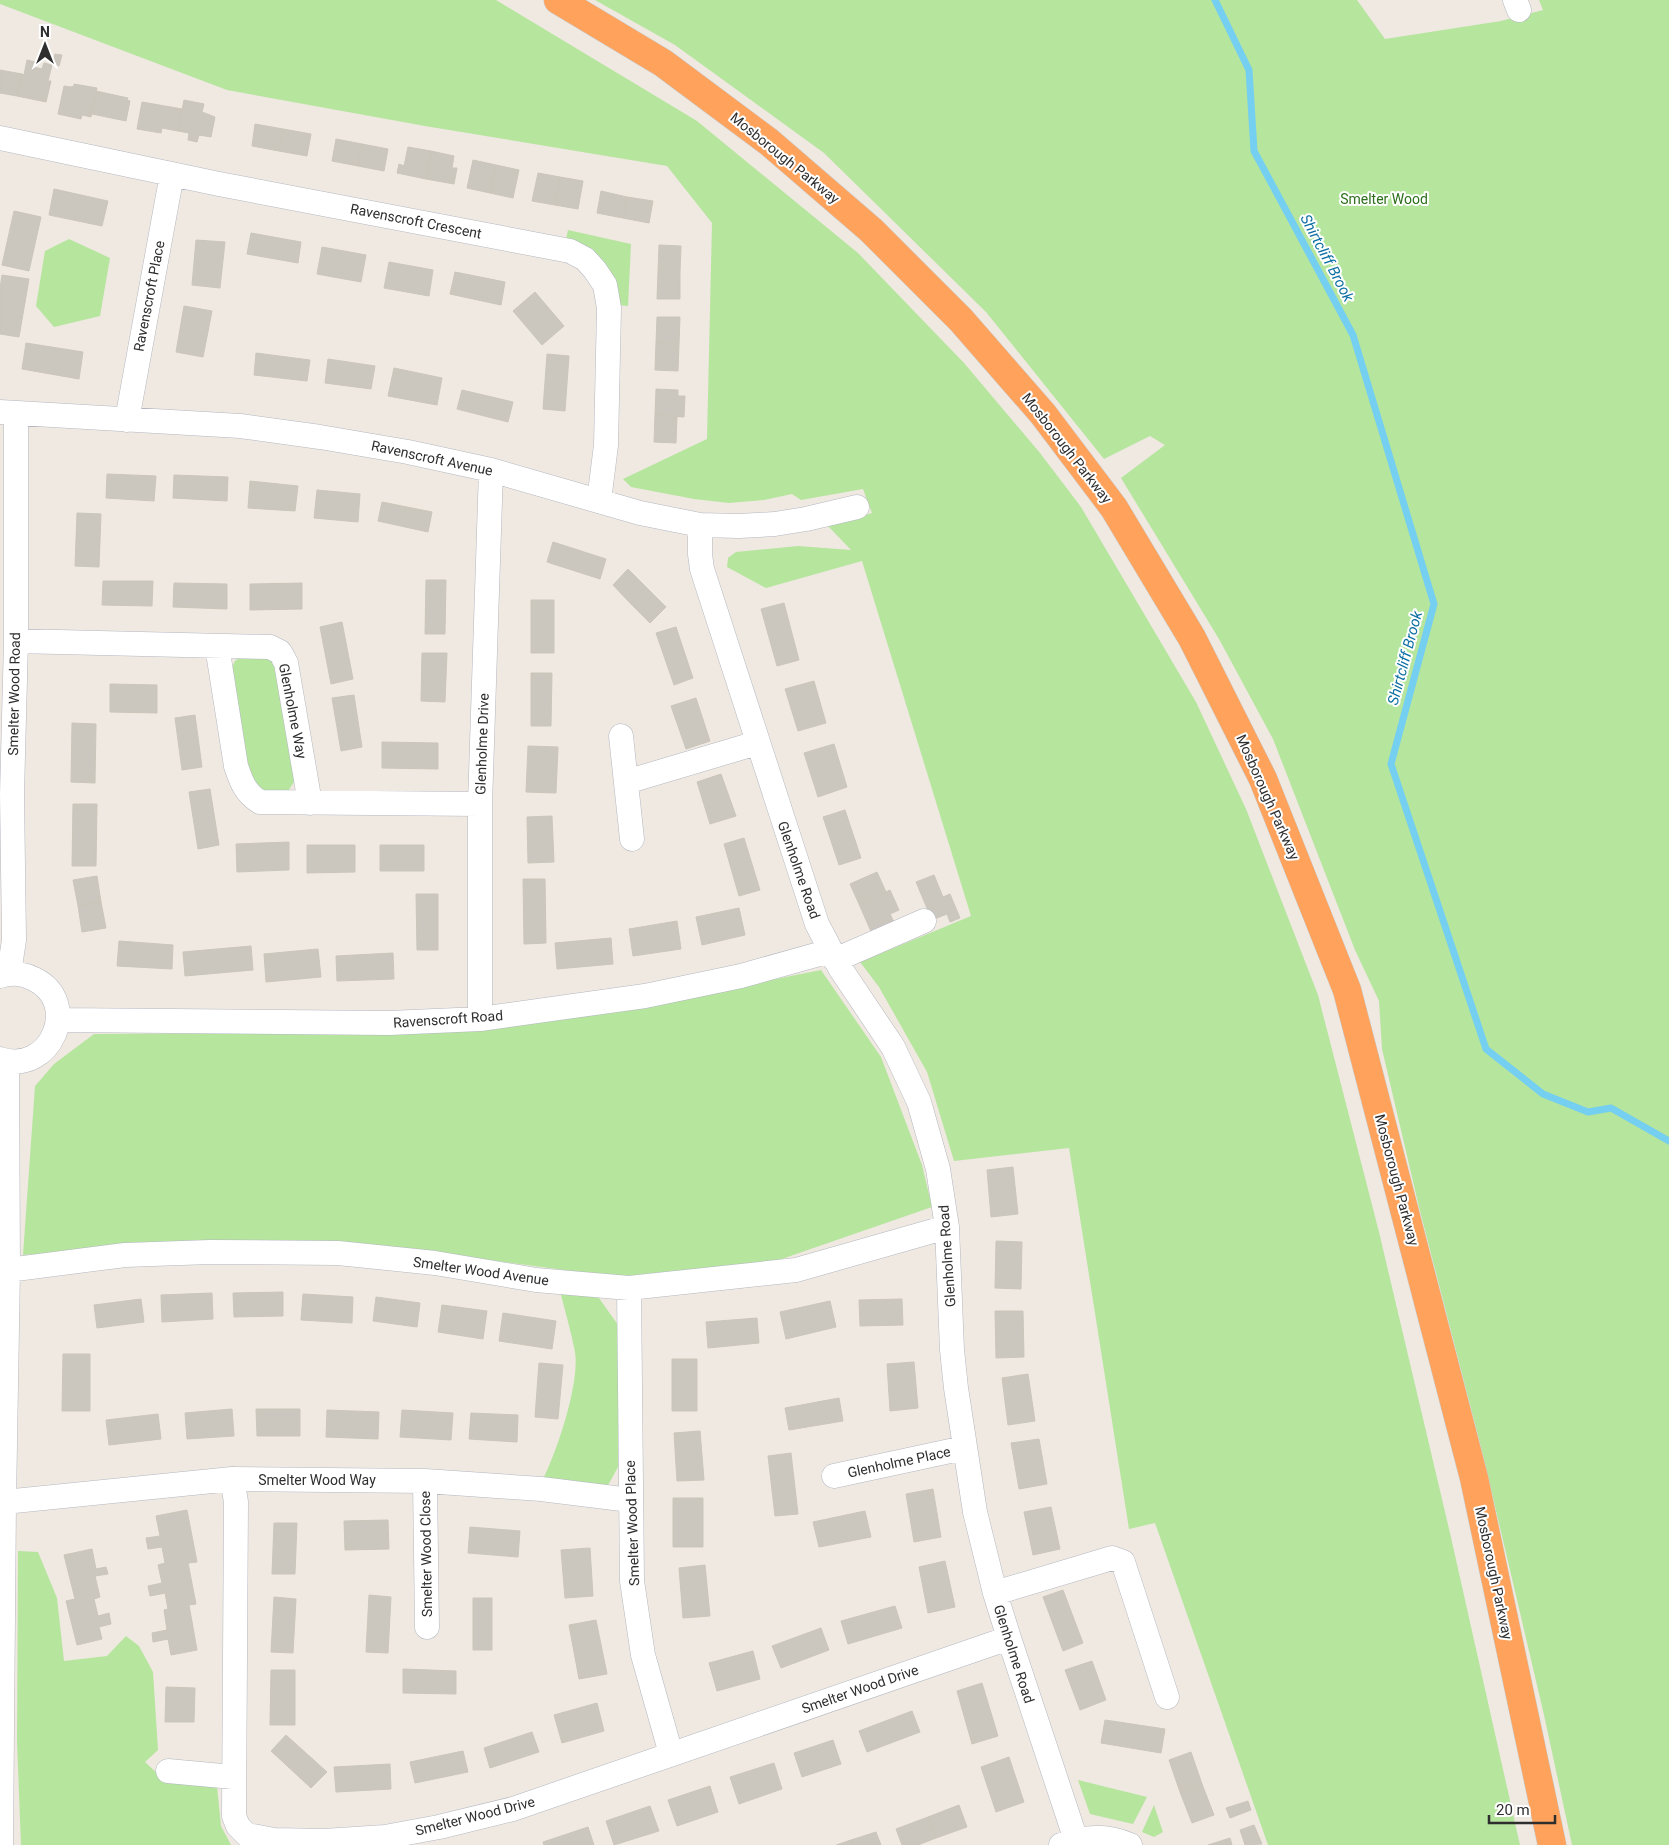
<svg xmlns="http://www.w3.org/2000/svg" width="1669" height="1845" font-family="Roboto,sans-serif">
<style>
.green{fill:#b6e59e}
.lines{fill:none;stroke-linecap:round;stroke-linejoin:round}
.stream{stroke:#75cff0;stroke-width:7}
.building{fill:#cbc7bf;stroke:#cbc5ba}
.minor-casing{stroke:#b4b7c1;stroke-width:25}
.highway-casing{stroke:#c9c9c9;stroke-width:29}
.minor{stroke:#fff;stroke-width:24}
.highway{stroke:#ffa35c;stroke-width:28}
.labels{text-anchor:middle;stroke-width:4;stroke-linejoin:round;paint-order:stroke}
.street-label{font-size:14px;fill:#2e2e2e;stroke:#fff}
.park-label{font-size:14px;fill:#2c6e1b;stroke:#fff}
.water-label{font-size:15px;font-style:italic;fill:#0d6fa3;stroke:#fff}
</style>
<rect width="100%" height="100%" fill="#efe9e1"/>
<path class="green" d="M 0,0 L 496,0 L 697,121 L 858,253 L 964,363 L 1040,453 L 1081,507 L 1196,702 L 1246,809 L 1318,995 L 1379,1232 L 1450,1533 L 1520,1845 L 1268,1845 L 1155,1523 L 1129,1529 L 1069,1148 L 954,1161 L 927,1072 L 879,987 L 860,962 L 971,916 L 862,561 L 766,588 L 727,567 L 728,558 L 736,552 L 798,546 L 851,550 L 828,526 L 872,513 L 863,489 L 801,500 L 792,494 L 764,500 L 729,503 L 694,499 L 631,487 L 623,479 L 707,439 L 712,223 L 667,166 L 425,126 L 227,90 L 0,4 Z
M 595,0 L 1357,0 L 1385,39 L 1501,21 L 1543,10 L 1539,0 L 1669,0 L 1669,1845 L 1572,1845 L 1544,1715 L 1483,1455 L 1419,1207 L 1382,1049 L 1379,1001 L 1355,950 L 1273,739 L 1219,639 L 1121,478 L 1165,445 L 1150,436 L 1104,459 L 986,312 L 824,153 L 675,45 Z
M 568,230 L 631,244 L 628,306 L 618,305 L 566,240 Z
M 69,239 L 110,258 L 100,316 L 54,327 L 36,306 L 45,251 Z
M 240,657 L 275,658 L 296,779 L 288,791 L 263,793 L 250,778 L 232,667 L 235,661 Z
M 821,970 L 881,1057 L 922,1165 L 932,1207 L 776,1261 L 632,1279 L 406,1249 L 216,1241 L 23,1255 L 35,1086 L 54,1064 L 94,1034 L 399,1032 L 608,1012 Z
M 560,1291 L 599,1298 L 618,1325 L 618,1467 L 606,1489 L 542,1481 C 557,1452 580,1383 575,1352 C 571,1331 565,1311 560,1291 Z
M 18,1551 L 38,1552 L 57,1598 L 64,1661 L 107,1656 L 126,1636 L 139,1646 L 153,1672 L 158,1750 L 145,1762 L 158,1774 L 217,1786 L 221,1826 L 231,1845 L 21,1845 L 17,1742 Z
M 1078,1780 L 1147,1797 L 1133,1824 L 1090,1814 Z
M 1154,1805 L 1163,1832 L 1154,1837 L 1142,1832 Z"/>
<g class="lines">
<path class="stream" d="M 1215,0 L 1249,70 L 1254,151 L 1353,335 L 1434,604 L 1391,764 L 1486,1049 L 1543,1094 L 1588,1112 L 1611,1108 L 1669,1141"/>
</g>
<path class="building" d="M 55,54 L 62,55 L 59,66 L 52,64 Z
M 27,60 L 35,62 L 34,67 L 42,69 L 44,63 L 52,65 L 48,81 L 51,81 L 46,102 L 17,96 L 22,74 L 24,75 Z
M 0,70 L 22,74 L 17,96 L 0,93 Z
M 74,84 L 97,88 L 91,117 L 82,115 L 81,119 L 58,114 L 64,86 L 71,87 L 74,86 Z
M 96,91 L 128,98 L 127,100 L 130,101 L 126,121 L 92,114 Z
M 184,100 L 204,104 L 202,112 L 215,117 L 211,137 L 199,135 L 197,142 L 188,140 L 189,133 L 178,131 Z
M 142,102 L 182,109 L 178,131 L 162,128 L 161,133 L 137,129 Z
M 255,124 L 283,129 L 279,151 L 252,146 Z
M 283,129 L 311,134 L 307,156 L 279,151 Z
M 336,139 L 362,144 L 358,166 L 332,161 Z
M 362,144 L 388,149 L 384,171 L 358,166 Z
M 408,147 L 431,151 L 426,179 L 397,173 L 399,164 L 404,166 Z
M 431,151 L 454,156 L 452,168 L 457,168 L 454,184 L 426,179 Z
M 473,160 L 496,165 L 490,193 L 467,188 Z
M 496,165 L 519,170 L 513,198 L 490,193 Z
M 538,173 L 560,177 L 555,205 L 532,201 Z
M 560,177 L 583,181 L 578,209 L 555,205 Z
M 54,189 L 108,201 L 102,226 L 49,215 Z
M 601,191 L 627,197 L 623,218 L 597,213 Z
M 627,197 L 653,201 L 649,223 L 623,218 Z
M 14,211 L 41,217 L 29,271 L 2,265 Z
M 251,233 L 301,242 L 298,263 L 247,254 Z
M 196,240 L 225,242 L 220,288 L 192,285 Z
M 659,245 L 681,246 L 680,272 L 658,272 Z
M 322,247 L 366,255 L 361,282 L 317,274 Z
M 389,262 L 433,270 L 429,296 L 384,288 Z
M 455,272 L 505,282 L 501,305 L 450,294 Z
M 658,272 L 680,272 L 680,299 L 657,299 Z
M 2,275 L 29,279 L 19,337 L 0,334 L 0,288 Z
M 535,292 L 564,326 L 542,345 L 513,311 Z
M 184,306 L 212,311 L 203,357 L 176,352 Z
M 657,317 L 680,317 L 679,344 L 656,343 Z
M 26,343 L 83,352 L 79,379 L 22,369 Z
M 656,343 L 679,344 L 678,371 L 655,370 Z
M 256,353 L 310,360 L 307,381 L 254,375 Z
M 547,354 L 569,356 L 565,411 L 543,409 Z
M 328,359 L 375,366 L 371,389 L 325,383 Z
M 394,368 L 442,378 L 437,405 L 388,396 Z
M 656,389 L 678,390 L 678,396 L 685,396 L 684,417 L 655,415 Z
M 462,390 L 513,402 L 508,422 L 457,409 Z
M 655,415 L 677,416 L 676,443 L 654,442 Z
M 107,474 L 156,476 L 154,501 L 106,498 Z
M 174,475 L 228,477 L 227,501 L 173,498 Z
M 250,481 L 298,486 L 295,511 L 248,508 Z
M 317,490 L 360,494 L 358,522 L 314,518 Z
M 382,502 L 432,512 L 428,532 L 378,521 Z
M 77,513 L 101,514 L 99,567 L 75,566 Z
M 553,542 L 606,559 L 600,579 L 547,562 Z
M 628,569 L 647,588 L 631,604 L 613,585 Z
M 426,580 L 446,580 L 445,634 L 425,634 Z
M 103,581 L 153,581 L 152,606 L 102,605 Z
M 174,583 L 227,584 L 227,609 L 173,607 Z
M 302,583 L 302,609 L 250,610 L 250,584 Z
M 647,588 L 666,607 L 650,623 L 631,604 Z
M 531,600 L 554,600 L 554,653 L 531,653 Z
M 784,603 L 799,660 L 777,666 L 761,609 Z
M 342,622 L 353,679 L 331,684 L 320,627 Z
M 676,627 L 693,678 L 674,685 L 656,633 Z
M 422,653 L 447,653 L 445,702 L 421,701 Z
M 531,673 L 552,673 L 551,726 L 531,726 Z
M 814,681 L 826,723 L 798,731 L 785,689 Z
M 110,684 L 157,685 L 157,713 L 110,712 Z
M 354,695 L 362,747 L 341,751 L 332,698 Z
M 696,698 L 710,741 L 686,749 L 671,706 Z
M 195,715 L 202,767 L 182,770 L 175,718 Z
M 72,723 L 96,724 L 95,783 L 71,782 Z
M 382,742 L 438,743 L 438,769 L 382,768 Z
M 834,744 L 847,787 L 818,797 L 804,753 Z
M 528,746 L 558,747 L 556,793 L 526,792 Z
M 721,774 L 736,816 L 710,824 L 697,782 Z
M 210,789 L 219,845 L 198,849 L 189,792 Z
M 73,804 L 97,804 L 96,866 L 72,866 Z
M 845,810 L 861,858 L 839,865 L 823,817 Z
M 552,816 L 554,862 L 528,863 L 527,817 Z
M 744,838 L 760,890 L 739,896 L 724,844 Z
M 289,842 L 289,870 L 237,872 L 236,844 Z
M 307,845 L 355,845 L 355,872 L 307,873 Z
M 380,845 L 424,845 L 424,871 L 380,871 Z
M 877,872 L 886,892 L 859,904 L 850,884 Z
M 934,875 L 943,897 L 950,894 L 960,918 L 950,922 L 947,914 L 932,920 L 916,882 Z
M 97,876 L 101,902 L 78,906 L 73,880 Z
M 523,879 L 545,879 L 546,943 L 524,944 Z
M 890,890 L 899,910 L 890,914 L 896,926 L 873,936 L 859,904 Z
M 416,894 L 438,894 L 438,950 L 417,950 Z
M 101,902 L 106,928 L 82,932 L 78,906 Z
M 739,908 L 745,935 L 702,945 L 696,917 Z
M 677,921 L 681,949 L 633,956 L 629,929 Z
M 611,938 L 613,964 L 557,969 L 555,943 Z
M 119,941 L 173,945 L 172,969 L 117,966 Z
M 251,946 L 253,970 L 185,976 L 183,952 Z
M 318,949 L 321,977 L 266,982 L 264,954 Z
M 393,953 L 394,979 L 337,981 L 336,956 Z
M 1013,1167 L 1018,1214 L 991,1217 L 987,1170 Z
M 996,1241 L 1022,1242 L 1021,1289 L 995,1288 Z
M 283,1292 L 283,1316 L 234,1317 L 233,1293 Z
M 212,1293 L 213,1319 L 162,1322 L 161,1295 Z
M 303,1294 L 353,1297 L 352,1323 L 301,1320 Z
M 376,1297 L 420,1303 L 417,1327 L 373,1321 Z
M 141,1299 L 144,1322 L 97,1328 L 94,1305 Z
M 902,1299 L 903,1325 L 860,1326 L 859,1300 Z
M 830,1301 L 836,1327 L 786,1339 L 780,1312 Z
M 442,1305 L 487,1311 L 483,1339 L 438,1332 Z
M 995,1311 L 1023,1311 L 1024,1357 L 996,1358 Z
M 503,1313 L 556,1321 L 552,1349 L 499,1341 Z
M 757,1318 L 759,1343 L 708,1348 L 706,1322 Z
M 63,1354 L 90,1354 L 90,1411 L 62,1411 Z
M 672,1359 L 697,1359 L 697,1411 L 672,1411 Z
M 914,1362 L 918,1408 L 890,1411 L 887,1364 Z
M 539,1363 L 563,1365 L 558,1419 L 535,1417 Z
M 1028,1374 L 1035,1421 L 1008,1425 L 1002,1378 Z
M 839,1398 L 843,1421 L 789,1430 L 785,1408 Z
M 232,1409 L 234,1436 L 187,1439 L 185,1413 Z
M 256,1409 L 300,1409 L 300,1436 L 257,1436 Z
M 327,1410 L 379,1412 L 378,1439 L 326,1437 Z
M 402,1410 L 453,1413 L 451,1440 L 400,1437 Z
M 471,1413 L 518,1415 L 517,1442 L 469,1439 Z
M 158,1414 L 161,1439 L 109,1445 L 106,1420 Z
M 700,1431 L 704,1480 L 677,1481 L 674,1433 Z
M 1039,1439 L 1047,1484 L 1019,1489 L 1011,1443 Z
M 791,1453 L 798,1514 L 775,1516 L 768,1456 Z
M 933,1489 L 941,1537 L 914,1542 L 906,1494 Z
M 673,1498 L 703,1498 L 703,1547 L 673,1547 Z
M 1051,1507 L 1060,1549 L 1033,1555 L 1024,1512 Z
M 187,1510 L 197,1562 L 188,1563 L 196,1604 L 189,1605 L 197,1650 L 171,1655 L 168,1639 L 153,1642 L 152,1633 L 167,1630 L 164,1610 L 168,1609 L 165,1593 L 150,1596 L 148,1586 L 162,1583 L 158,1565 L 165,1563 L 162,1547 L 148,1549 L 146,1538 L 160,1536 L 156,1516 Z
M 865,1511 L 871,1537 L 819,1547 L 813,1522 Z
M 388,1520 L 389,1549 L 345,1550 L 344,1521 Z
M 274,1523 L 297,1523 L 295,1574 L 272,1574 Z
M 470,1527 L 520,1531 L 518,1557 L 468,1553 Z
M 590,1548 L 593,1596 L 565,1598 L 561,1550 Z
M 92,1549 L 96,1569 L 106,1567 L 108,1574 L 95,1576 L 100,1597 L 94,1599 L 98,1616 L 109,1613 L 111,1624 L 99,1627 L 102,1639 L 77,1645 L 66,1601 L 75,1599 L 64,1555 Z
M 945,1561 L 955,1607 L 928,1613 L 919,1567 Z
M 705,1565 L 710,1616 L 683,1618 L 679,1568 Z
M 1063,1590 L 1083,1643 L 1063,1651 L 1043,1597 Z
M 369,1595 L 391,1597 L 388,1653 L 366,1652 Z
M 274,1597 L 296,1599 L 293,1653 L 271,1652 Z
M 473,1598 L 492,1598 L 492,1650 L 473,1650 Z
M 895,1606 L 902,1628 L 848,1644 L 841,1621 Z
M 596,1620 L 607,1674 L 579,1679 L 569,1625 Z
M 821,1628 L 829,1650 L 781,1668 L 772,1646 Z
M 753,1651 L 760,1679 L 717,1691 L 709,1663 Z
M 1092,1661 L 1106,1700 L 1080,1710 L 1065,1670 Z
M 403,1669 L 456,1671 L 456,1694 L 403,1693 Z
M 271,1670 L 295,1670 L 295,1725 L 270,1725 Z
M 982,1683 L 998,1736 L 972,1744 L 957,1691 Z
M 166,1687 L 195,1688 L 194,1722 L 165,1722 Z
M 597,1703 L 604,1731 L 562,1743 L 554,1715 Z
M 912,1711 L 920,1732 L 867,1752 L 859,1731 Z
M 1105,1720 L 1165,1729 L 1161,1753 L 1101,1743 Z
M 532,1732 L 539,1752 L 490,1768 L 484,1748 Z
M 286,1735 L 327,1772 L 311,1788 L 271,1751 Z
M 833,1740 L 841,1764 L 802,1777 L 794,1753 Z
M 463,1751 L 468,1772 L 415,1783 L 410,1762 Z
M 1191,1752 L 1202,1784 L 1180,1792 L 1169,1760 Z
M 1009,1757 L 1024,1802 L 996,1812 L 981,1767 Z
M 774,1763 L 782,1789 L 739,1804 L 730,1777 Z
M 390,1764 L 391,1789 L 336,1792 L 334,1767 Z
M 1202,1784 L 1214,1815 L 1192,1823 L 1180,1792 Z
M 710,1786 L 718,1812 L 677,1826 L 668,1800 Z
M 1248,1801 L 1251,1810 L 1230,1818 L 1226,1808 Z
M 959,1805 L 967,1827 L 936,1838 L 928,1817 Z
M 650,1806 L 659,1831 L 614,1845 L 606,1821 Z
M 928,1817 L 936,1838 L 918,1845 L 902,1845 L 896,1829 Z
M 1254,1825 L 1262,1844 L 1245,1845 L 1240,1830 Z
M 588,1827 L 594,1845 L 544,1845 L 543,1842 Z
M 876,1832 L 881,1845 L 853,1845 L 851,1840 Z
M 1230,1838 L 1232,1845 L 1208,1845 Z
M 851,1840 L 853,1845 L 836,1845 Z"/>
<g class="lines">
<g class="minor-casing">
<path id="minor" d="M 1515,0 L 1519,10
M 0,138 L 219,184 L 570,251 L 585,259 L 595,270 L 605,285 L 609,308 L 606,445 L 599,501
M 0,412 L 240,426 L 320,437 L 408,452 L 491,470 L 640,513 L 700,525 L 739,526 L 775,524 L 806,519 L 857,507
M 127,420 L 172,174
M 700,525 L 700,554 L 702,569 L 817,924 L 840,968 L 893,1047 L 919,1102 L 938,1169 L 947,1227 L 952,1350 L 956,1388 L 975,1512 L 995,1593 L 1009,1638 L 1076,1840
M 16,641 L 270,647 L 280,652 L 286,663 L 310,803
M 217,646 L 236,766 C 241,781 245,793 260,802 L 480,804
M 621,736 L 632,839
M 626,782 L 757,743
M 835,960 L 924,921
M 9,973 L 14,940 L 12,794 L 16,641 L 16,414
M 0,976 C 12,972 22,973 34,979 C 82,1002 51,1076 0,1059
M 480,1019 L 480,804 L 491,470
M 58,1020 L 389,1023 L 480,1019 L 645,996 L 741,976 L 830,951
M 8,1270 L 125,1255 L 210,1252 L 338,1253 L 435,1263 L 536,1280 L 629,1288 L 796,1270 L 947,1227
M 629,1288 L 632,1581 L 643,1655 L 671,1754
M 834,1476 L 964,1448
M 232,1479 L 236,1502 L 234,1816 L 238,1826 L 247,1835 L 274,1840 L 324,1841 L 385,1837 L 439,1827 L 513,1809 L 1009,1638
M 425,1481 L 427,1627
M 4,1502 L 232,1479 L 425,1481 L 541,1489 L 630,1500
M 995,1593 L 1112,1558 L 1123,1562 L 1167,1697
M 168,1771 L 233,1777
M 1,1845 L 4,1502 L 8,1270 L 7,1061
M 1061,1845 C 1085,1836 1106,1835 1130,1845"/>
</g>
<g class="highway-casing">
<path id="highway" d="M 558,0 L 663,63 L 769,142 L 871,230 L 961,320 L 1043,414 L 1114,508 L 1192,638 L 1263,779 L 1347,990 L 1474,1478 L 1552,1845"/>
</g>
<use href="#minor" class="minor"/>
<use href="#highway" class="highway"/>
</g>
<g class="labels">
<g class="street-label">
<text transform="translate(785 158) rotate(39)" y="5">Mosborough Parkway</text>
<text transform="translate(416 221) rotate(11)" y="5">Ravenscroft Crescent</text>
<text transform="translate(149 296) rotate(-79)" y="5">Ravenscroft Place</text>
<text transform="translate(1067 448) rotate(52)" y="5">Mosborough Parkway</text>
<text transform="translate(432 458) rotate(12)" y="5">Ravenscroft Avenue</text>
<text transform="translate(14 694) rotate(-89)" y="5">Smelter Wood Road</text>
<text transform="translate(293 711) rotate(79)" y="5">Glenholme Way</text>
<text transform="translate(482 744) rotate(-88)" y="5">Glenholme Drive</text>
<text transform="translate(1268 797) rotate(66)" y="5">Mosborough Parkway</text>
<text transform="translate(799 870) rotate(71)" y="5">Glenholme Road</text>
<text transform="translate(448 1019) rotate(-4)" y="5">Ravenscroft Road</text>
<text transform="translate(1397 1180) rotate(75)" y="5">Mosborough Parkway</text>
<text transform="translate(947 1256) rotate(-94)" y="5">Glenholme Road</text>
<text transform="translate(481 1271) rotate(8)" y="5">Smelter Wood Avenue</text>
<text transform="translate(899 1462) rotate(-12)" y="5">Glenholme Place</text>
<text x="317" y="1485">Smelter Wood Way</text>
<text transform="translate(632 1523) rotate(-92)" y="5">Smelter Wood Place</text>
<text transform="translate(426 1554) rotate(-91)" y="5">Smelter Wood Close</text>
<text transform="translate(1494 1573) rotate(78)" y="5">Mosborough Parkway</text>
<text transform="translate(1014 1654) rotate(72)" y="5">Glenholme Road</text>
<text transform="translate(860 1689) rotate(-19)" y="5">Smelter Wood Drive</text>
<text transform="translate(475 1816) rotate(-14)" y="5">Smelter Wood Drive</text>
</g>
<g class="park-label">
<text x="1384" y="204">Smelter Wood</text>
</g>
<g class="water-label">
<text transform="translate(1327 258) rotate(62)" y="5">Shirtcliff Brook</text>
<text transform="translate(1405 658) rotate(-75)" y="5">Shirtcliff Brook</text>
</g>
</g>
<g transform="translate(45 45)" stroke="#ffffff" stroke-width="4" paint-order="stroke">
<path d="M0-4L9 19L0 12L-9 19Z" fill="#2e2e2e"/>
<text y="-8" font-size="14" font-weight="bold" text-anchor="middle" fill="#2e2e2e">N</text>
</g>
<path d="M1489 1815v8h66v-8" fill="none" stroke="#2e2e2e" stroke-width="2.5"/>
<text x="1496" y="1815" font-size="15" fill="#2e2e2e" stroke="#ffffff" stroke-width="4" paint-order="stroke">20 m</text>
</svg>
